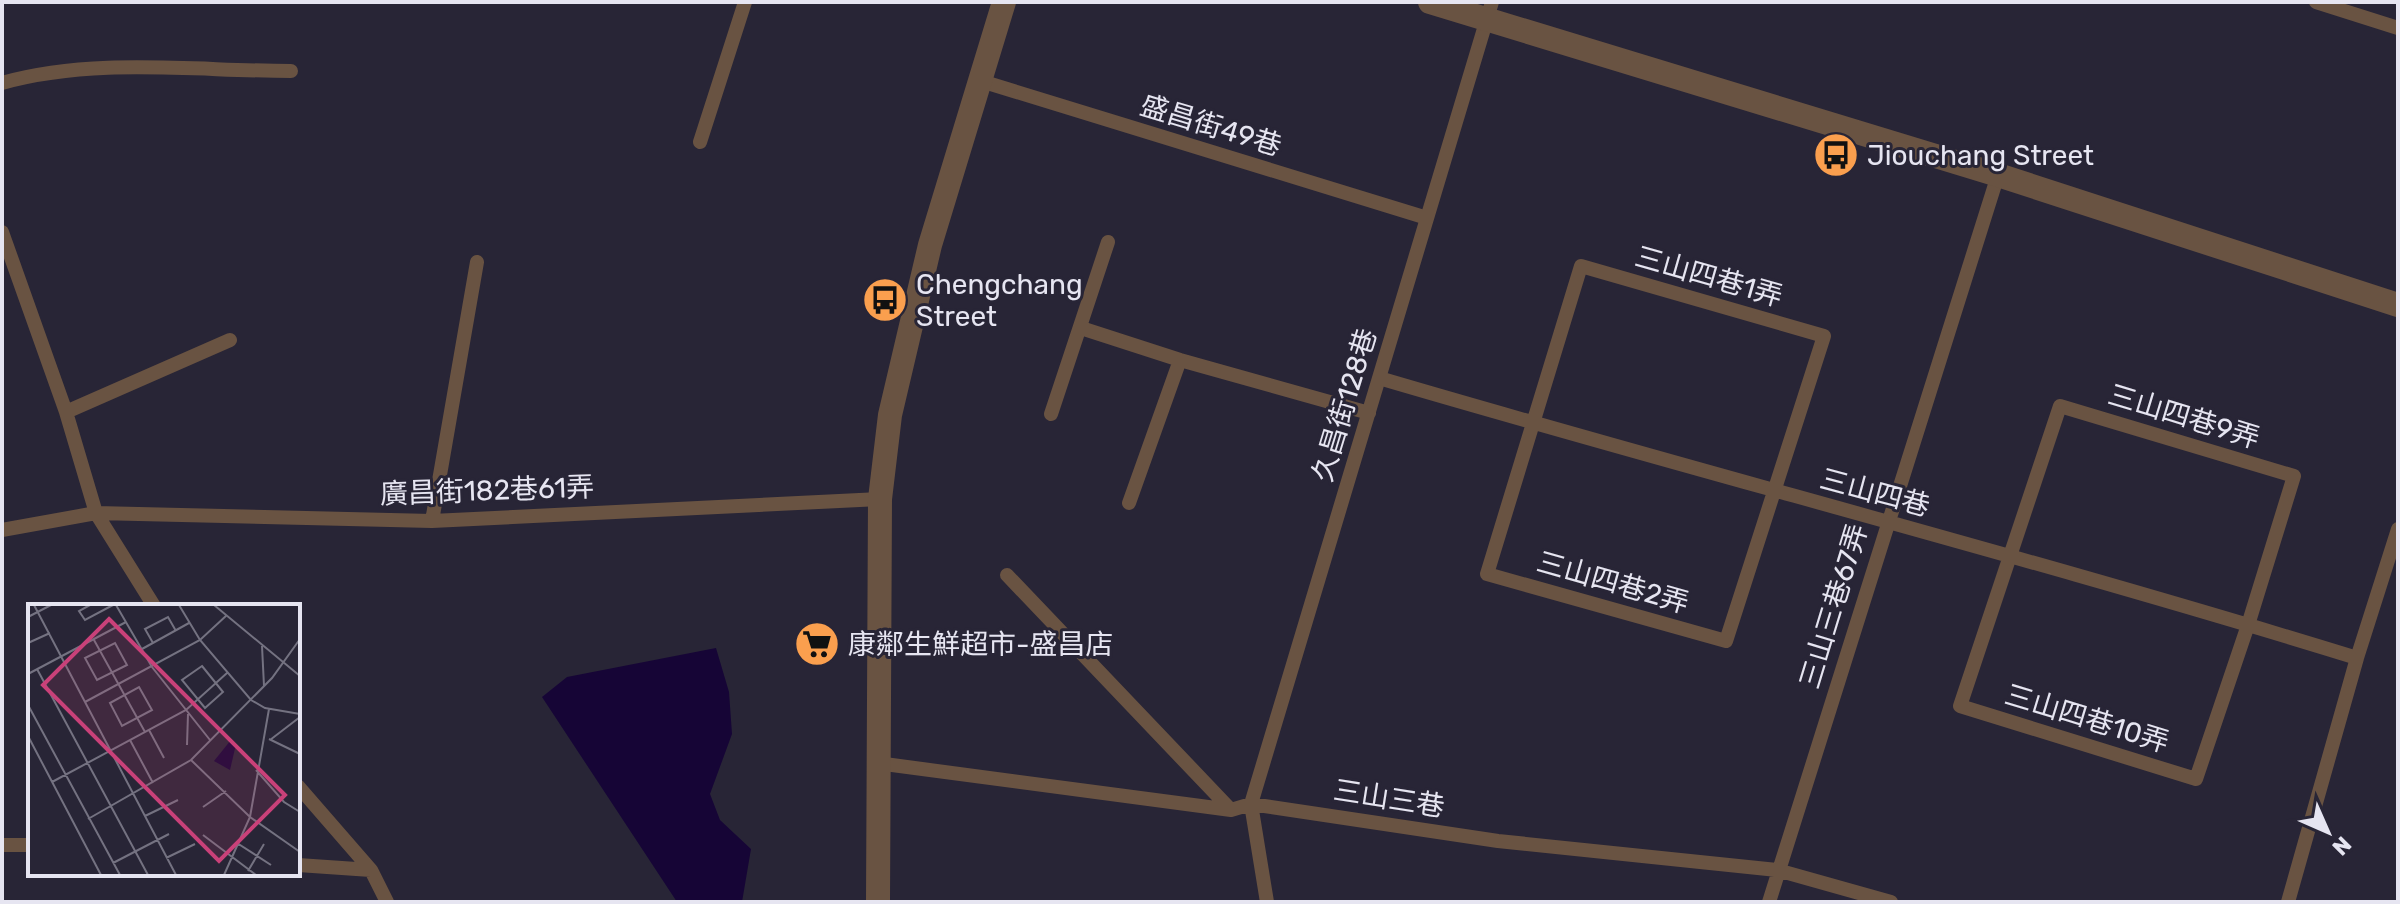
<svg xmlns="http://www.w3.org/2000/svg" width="2400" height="904" font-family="Rubik,'Noto Sans TC',sans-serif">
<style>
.water{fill:#160536}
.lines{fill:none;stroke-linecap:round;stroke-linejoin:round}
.lane{stroke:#695342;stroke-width:14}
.street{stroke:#695342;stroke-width:24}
.labels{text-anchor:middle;stroke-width:6;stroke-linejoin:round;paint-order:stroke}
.street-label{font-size:28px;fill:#e6e5f1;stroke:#282536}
.poi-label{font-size:28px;fill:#e6e5f1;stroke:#282536;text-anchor:start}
.inset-road{fill:none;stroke:#747281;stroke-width:2}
.view{fill:#c94179;fill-opacity:0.15;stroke:#c94179;stroke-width:4}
.inset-edge{fill:none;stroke:#e6e5f1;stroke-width:4}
</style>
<rect width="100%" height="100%" fill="#282536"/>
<path class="water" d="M 716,648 L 729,692 L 732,734 L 710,794 L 720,820 L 751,849 L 742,902 L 677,902 L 542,697 L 567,677 Z"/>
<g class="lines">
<path class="lane" d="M 2316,2 L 2398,28
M 981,81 L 1427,218
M 2,83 C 95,57 196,71 291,71
M 700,142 L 745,2
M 2,232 L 66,412 L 96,513 L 154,606
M 1581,266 L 1824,336 L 1726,641 L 1487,574 Z
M 1081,328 L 1180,360 L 1369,413
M 1379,378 C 1705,474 2033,558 2357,658
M 2060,406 L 2294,476 L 2248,625 L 2196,779 L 1960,706 Z
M 66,412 L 230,340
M 1051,414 L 1108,242
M 1129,503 L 1180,360
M 432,521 L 477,262
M 2,530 L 96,513 L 432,521 L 880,499
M 1007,575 L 1231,810
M 877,763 L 1231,810 L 1251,804 L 1498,841 L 1777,870 L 1891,902
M 298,786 L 371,870 L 387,902
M 2,845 L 30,845
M 298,865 L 371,870
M 1267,902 L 1251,804 L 1492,2
M 1769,902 L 1998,175
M 2288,902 L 2357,658 L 2398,529"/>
<path class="street" d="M 1430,2 L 1998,175 L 2398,305
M 878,902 L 880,499 L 890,415 L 930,245 L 1004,2"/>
</g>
<defs>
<g id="bus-disc" transform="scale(2.3)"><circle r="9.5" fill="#fa9f4e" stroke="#282536"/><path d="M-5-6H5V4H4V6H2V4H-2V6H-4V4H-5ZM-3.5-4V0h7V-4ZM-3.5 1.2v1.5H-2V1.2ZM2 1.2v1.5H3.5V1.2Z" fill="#111"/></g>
<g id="supermarket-disc" transform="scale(2.3)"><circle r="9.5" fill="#fa9f4e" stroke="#282536"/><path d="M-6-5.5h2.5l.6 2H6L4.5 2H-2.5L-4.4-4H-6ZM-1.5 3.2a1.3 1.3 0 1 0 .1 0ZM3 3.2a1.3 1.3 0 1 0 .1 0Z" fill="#111"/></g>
</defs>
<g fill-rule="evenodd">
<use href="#bus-disc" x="1836" y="155"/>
<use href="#bus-disc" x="885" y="300"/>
<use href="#supermarket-disc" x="817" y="644"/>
</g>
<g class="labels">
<g class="street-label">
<text transform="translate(1211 125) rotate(17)" y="10">盛昌街49巷</text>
<text transform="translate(1709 276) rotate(16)" y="10">三山四巷1弄</text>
<text transform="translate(1344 405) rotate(-73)" y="10">久昌街128巷</text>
<text transform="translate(2184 416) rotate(17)" y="10">三山四巷9弄</text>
<text transform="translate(487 490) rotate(-2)" y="10">廣昌街182巷61弄</text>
<text transform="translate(1875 492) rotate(15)" y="10">三山四巷</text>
<text transform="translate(1613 582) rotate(16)" y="10">三山四巷2弄</text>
<text transform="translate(1833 606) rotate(-73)" y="10">三山三巷67弄</text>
<text transform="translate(2087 718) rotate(17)" y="10">三山四巷10弄</text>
<text transform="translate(1389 798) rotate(9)" y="10">三山三巷</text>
</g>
<g class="poi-label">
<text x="1867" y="165">Jiouchang Street</text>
<text x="916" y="294">Chengchang<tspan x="916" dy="32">Street</tspan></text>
<text x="848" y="654">康鄰生鮮超市-盛昌店</text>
</g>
</g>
<g transform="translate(28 604)">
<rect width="272" height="272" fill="#282536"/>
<path d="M 203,136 L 208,140 L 202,166 L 186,157 Z" fill="#160536"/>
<path class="inset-road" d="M 6,1 L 148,271M 62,1 L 51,7 L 57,16 L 85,1M 88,1 L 124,63 L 182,136M 151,1 L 172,36 L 223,96 L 237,104 L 272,110M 186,1 L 272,72M 0,13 L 23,1M 66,36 L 117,128M 0,39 L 22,29M 87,39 L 99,61 L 69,76 L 57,54 ZM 125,39 L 117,25 L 140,13 L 148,27M 234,42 L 236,82M 114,45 L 161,19M 174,62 L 195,88 L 177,104 L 154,76 ZM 9,65 L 120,271M 0,70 L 98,18M 111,83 L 124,106 L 94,122 L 82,99 ZM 57,98 L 172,36 L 199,11M 0,101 L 92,271M 121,126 L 136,154M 0,132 L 73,271M 241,135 L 272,150M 102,136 L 125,179M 242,136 L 272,113M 159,141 L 160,110M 163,156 L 222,213 L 272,248M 228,166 L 256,198 L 272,208M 24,178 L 158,106 L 199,69M 175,203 L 198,187M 117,212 L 150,196M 60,215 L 163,156 L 244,74 L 272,35M 175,231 L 228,271M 209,239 L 243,261M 138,254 L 167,240M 85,259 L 141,230M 220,267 L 236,240M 196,271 L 222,213 L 241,105"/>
<path class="view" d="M 81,15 L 257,191 L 191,257 L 15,81 Z"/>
<rect width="272" height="272" class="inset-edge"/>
</g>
<rect width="2400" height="904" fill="none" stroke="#e6e5f1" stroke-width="8"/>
<g transform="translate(2328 832) rotate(135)" stroke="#282536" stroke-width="6" paint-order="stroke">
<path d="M0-6L14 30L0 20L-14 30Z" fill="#e6e5f1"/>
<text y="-12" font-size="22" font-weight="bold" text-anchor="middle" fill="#e6e5f1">N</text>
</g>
</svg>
